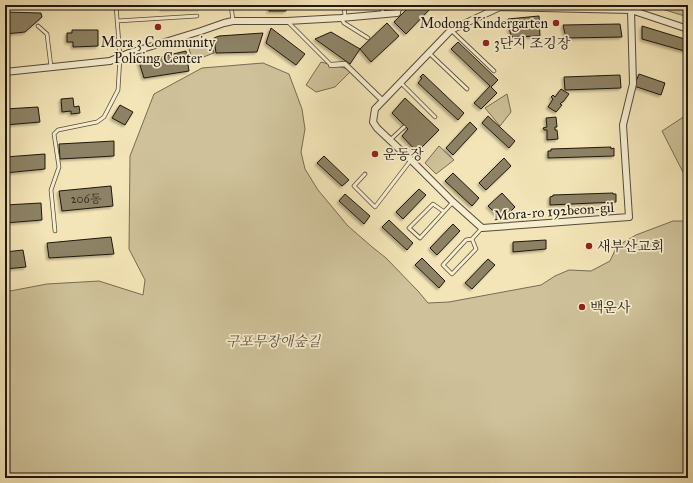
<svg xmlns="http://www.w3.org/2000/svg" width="693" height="483" font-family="'IM FELL Great Primer','Noto Serif KR',serif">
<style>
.green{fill:#cfc29a;stroke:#776c53}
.building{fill:#8d8265;stroke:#1f170c;filter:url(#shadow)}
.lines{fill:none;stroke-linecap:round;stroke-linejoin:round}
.service-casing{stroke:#544a37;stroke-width:4.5}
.pedestrian-casing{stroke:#544a37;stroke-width:6}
.minor-casing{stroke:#544a37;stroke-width:8}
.service{stroke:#f7eed0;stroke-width:3}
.pedestrian{stroke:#f7eed0;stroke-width:4.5}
.minor{stroke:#f7eed0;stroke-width:6}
.poi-dot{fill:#8f2418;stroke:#f7eed0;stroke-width:1.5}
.labels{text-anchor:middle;stroke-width:3.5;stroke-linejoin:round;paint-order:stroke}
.number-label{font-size:12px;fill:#3a3222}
.poi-label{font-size:14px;fill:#1f170c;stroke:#f7eed0;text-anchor:start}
.street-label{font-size:14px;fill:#1f170c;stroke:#f7eed0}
.park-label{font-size:14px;font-style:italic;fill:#5d533e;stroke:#f7eed0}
</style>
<defs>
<filter id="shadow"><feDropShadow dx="-2" dy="2" stdDeviation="1" flood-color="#0004"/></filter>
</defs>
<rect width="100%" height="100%" fill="#f3e5b7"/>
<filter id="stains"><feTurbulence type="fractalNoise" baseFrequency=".005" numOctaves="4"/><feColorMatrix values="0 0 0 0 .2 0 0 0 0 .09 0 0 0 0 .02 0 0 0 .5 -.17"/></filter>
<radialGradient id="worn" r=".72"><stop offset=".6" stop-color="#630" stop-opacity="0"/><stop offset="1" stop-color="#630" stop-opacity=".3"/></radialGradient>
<path class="green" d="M 649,5 L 688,5 L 688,17 Z
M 210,39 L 214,53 L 193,61 L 188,46 Z
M 321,62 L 352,70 L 335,87 L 316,92 L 306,85 Z
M 263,63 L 289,74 L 302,109 L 305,129 L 301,152 L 305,169 L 318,190 L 348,226 L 371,246 L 386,258 L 418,291 L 428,303 L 449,302 L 541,285 L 555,276 L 569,270 L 591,271 L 610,261 L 617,246 L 636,235 L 673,221 L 688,221 L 688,478 L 5,478 L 5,292 L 47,284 L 99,281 L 143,295 L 145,280 L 129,249 L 130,156 L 154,94 L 202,68 Z
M 507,94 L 511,112 L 500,126 L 485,108 Z
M 688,114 L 688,182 L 662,131 Z
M 439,146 L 454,160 L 436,174 L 425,163 Z"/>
<path class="building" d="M 162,5 L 200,5 L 201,8 L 162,9 Z
M 269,5 L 286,5 L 286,11 L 269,11 Z
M 411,5 L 426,5 L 430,9 L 406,34 L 394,22 Z
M 5,12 L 41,13 L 42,17 L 25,32 L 5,34 Z
M 539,16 L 540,36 L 511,37 L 508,19 Z
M 387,23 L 399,36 L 371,62 L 360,49 Z
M 620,24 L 622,37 L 566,38 L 563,25 Z
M 642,26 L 688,40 L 688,52 L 642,39 Z
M 271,28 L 305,54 L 296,65 L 266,43 Z
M 72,30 L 98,30 L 98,46 L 73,47 L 73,42 L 67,42 L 67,33 L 72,33 Z
M 331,32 L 360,49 L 350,64 L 315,39 Z
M 263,33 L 257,52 L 216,53 L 214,38 L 219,36 Z
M 458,42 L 498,80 L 491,87 L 497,93 L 481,109 L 474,103 L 490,86 L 451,49 Z
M 186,51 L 189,71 L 144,78 L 139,62 Z
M 423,74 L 464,113 L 458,120 L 418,83 L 422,78 L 420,77 Z
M 639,74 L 665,83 L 661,95 L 634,86 Z
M 620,75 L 621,88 L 565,90 L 564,77 Z
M 561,89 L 569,94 L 563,102 L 562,102 L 560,104 L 562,105 L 556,112 L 548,107 L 553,99 L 551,97 L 553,95 L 555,97 Z
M 73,98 L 74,107 L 79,106 L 80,113 L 71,114 L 71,111 L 62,112 L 61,99 Z
M 405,98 L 439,130 L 417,152 L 402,136 L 408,129 L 392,113 Z
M 120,105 L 133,112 L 125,125 L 112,118 Z
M 38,107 L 40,122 L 5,125 L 5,109 Z
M 488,116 L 515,141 L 509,148 L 482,123 Z
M 556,117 L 557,127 L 555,127 L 555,130 L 557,130 L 558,139 L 547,140 L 547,130 L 544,130 L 543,128 L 547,127 L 546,118 Z
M 470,122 L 477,129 L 453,155 L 446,148 Z
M 114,141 L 114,156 L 60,159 L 59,144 Z
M 611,147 L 611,149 L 614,148 L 614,156 L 548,158 L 548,151 L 551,151 L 551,149 Z
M 45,154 L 45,169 L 5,173 L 5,157 Z
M 324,156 L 349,180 L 342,186 L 317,163 Z
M 504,158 L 511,166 L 486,190 L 479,183 Z
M 453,173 L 479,198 L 472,206 L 445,181 Z
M 111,186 L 113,206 L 62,211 L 59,191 Z
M 419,189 L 426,195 L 403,219 L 396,212 Z
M 502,193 L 515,207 L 502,220 L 488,206 Z
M 613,193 L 613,194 L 616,194 L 616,202 L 550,205 L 550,197 L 553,196 L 553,195 Z
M 345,194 L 370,216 L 364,224 L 339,201 Z
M 41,203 L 42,220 L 5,223 L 5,205 Z
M 389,220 L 413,243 L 407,250 L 382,227 Z
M 453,224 L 460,231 L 437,255 L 430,248 Z
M 111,237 L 114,254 L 49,258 L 47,243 Z
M 546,240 L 546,249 L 513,252 L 513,242 Z
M 23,250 L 26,267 L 5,269 L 5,252 Z
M 422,258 L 445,281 L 439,288 L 415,265 Z
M 488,259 L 495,265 L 472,289 L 465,283 Z"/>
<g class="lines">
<g class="service-casing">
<path id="service" d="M 231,5 L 233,21
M 344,5 L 345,17
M 382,5 L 383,15
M 397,13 L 404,5
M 341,18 L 344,23 L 368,38
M 117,21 L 197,16
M 288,22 L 331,65
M 38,26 L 47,34 L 51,67
M 452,31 L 494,71
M 429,53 L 467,89
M 401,83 L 435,117
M 390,140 L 404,127
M 365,174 L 354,186 L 375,207 L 411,160
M 443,211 L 433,204 L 409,228 L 420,238 L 453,202
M 55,231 L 51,190 L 59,167 L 54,134 L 58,130 L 97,122 L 104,117 L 118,90 L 120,57 L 116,5
M 472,239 L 466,240 L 443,265 L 452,274 L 476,249 L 472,239 L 482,228"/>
</g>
<g class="pedestrian-casing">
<path id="pedestrian" d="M 331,65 L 345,64 L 383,101"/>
</g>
<g class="minor-casing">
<path id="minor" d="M 500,7 L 631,10 L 633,84 L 623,125 L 629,217 L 482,228 L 453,202 L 411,160 L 377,128 L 373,122 L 375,109 L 451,30 Z
M 631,10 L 688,29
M 5,72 L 110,61 L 129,53 L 201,31 L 224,23 L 233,21 L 287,21 L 341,18 L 397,13"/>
</g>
<use href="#service" class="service"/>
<use href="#pedestrian" class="pedestrian"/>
<use href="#minor" class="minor"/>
</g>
<g class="poi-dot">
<circle cx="556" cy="23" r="4"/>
<circle cx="158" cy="27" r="4"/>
<circle cx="486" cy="43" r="4"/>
<circle cx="375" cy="154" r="4"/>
<circle cx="589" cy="246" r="4"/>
<circle cx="582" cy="307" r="4"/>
</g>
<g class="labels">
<g class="number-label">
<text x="86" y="203">206동</text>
</g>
<g class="poi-label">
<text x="548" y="28" text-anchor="end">Modong Kindergarten</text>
<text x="158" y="47" text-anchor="middle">Mora 3 Community<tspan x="158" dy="16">Policing Center</tspan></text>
<text x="494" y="48">3단지 조깅장</text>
<text x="383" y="159">운동장</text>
<text x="597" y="251">새부산교회</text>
<text x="590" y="312">백운사</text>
</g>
<g class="street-label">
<text transform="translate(554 211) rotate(-4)" y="5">Mora-ro 192beon-gil</text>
</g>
<g class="park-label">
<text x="273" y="346">구포무장애숲길</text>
</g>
</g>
<rect width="693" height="483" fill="none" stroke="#f3e5b7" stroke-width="20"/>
<rect x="6" y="6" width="681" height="471" fill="none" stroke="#1f170c" stroke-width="2"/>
<rect x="10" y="10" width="673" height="463" fill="none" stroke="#1f170c"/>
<rect width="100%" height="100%" filter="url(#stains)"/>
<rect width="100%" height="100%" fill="url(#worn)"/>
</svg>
